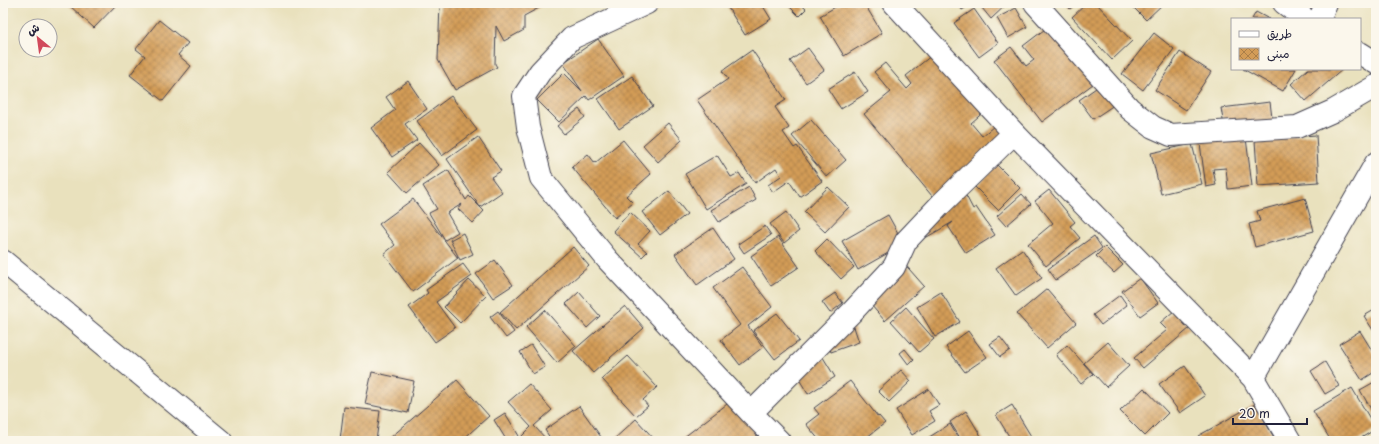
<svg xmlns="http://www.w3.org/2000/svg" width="1379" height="444" font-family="'Playpen Sans','Playpen Sans Arabic',sans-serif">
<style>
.building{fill:url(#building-cross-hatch)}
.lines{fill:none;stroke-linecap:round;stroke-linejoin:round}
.minor-casing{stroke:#403f4e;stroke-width:24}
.minor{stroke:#fff;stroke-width:22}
</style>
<defs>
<pattern id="building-cross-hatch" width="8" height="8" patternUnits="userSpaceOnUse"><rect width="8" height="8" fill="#d39c57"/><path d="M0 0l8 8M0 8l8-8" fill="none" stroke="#ab7f49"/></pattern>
</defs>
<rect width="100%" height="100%" fill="#fbf7ec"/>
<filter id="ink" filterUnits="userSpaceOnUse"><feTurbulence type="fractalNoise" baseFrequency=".025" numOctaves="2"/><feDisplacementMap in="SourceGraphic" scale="8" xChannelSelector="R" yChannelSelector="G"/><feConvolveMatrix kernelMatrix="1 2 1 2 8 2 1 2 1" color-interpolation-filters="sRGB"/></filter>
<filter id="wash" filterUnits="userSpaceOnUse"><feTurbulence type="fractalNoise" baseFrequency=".012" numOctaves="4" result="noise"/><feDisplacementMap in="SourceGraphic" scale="16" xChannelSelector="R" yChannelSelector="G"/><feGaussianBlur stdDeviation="0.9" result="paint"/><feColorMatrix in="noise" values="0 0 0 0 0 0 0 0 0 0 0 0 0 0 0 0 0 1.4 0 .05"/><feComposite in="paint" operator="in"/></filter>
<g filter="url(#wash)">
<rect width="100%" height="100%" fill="#e9e1bd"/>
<g id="blocks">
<path class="building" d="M 71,3 L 118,3 L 94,28 L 69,5 Z
M 440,3 L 548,3 L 524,16 L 524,30 L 504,41 L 496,26 L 495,64 L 497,67 L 455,90 L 438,60 Z
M 725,3 L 761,3 L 771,19 L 745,35 Z
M 786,3 L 799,3 L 806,9 L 799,16 Z
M 842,3 L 864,3 L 882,33 L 844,56 L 820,16 Z
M 958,3 L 973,3 L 962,10 Z
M 988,3 L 1008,3 L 991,19 L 982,8 Z
M 1065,3 L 1077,3 L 1070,9 Z
M 1087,3 L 1096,3 L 1132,41 L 1112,60 L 1072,17 Z
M 1129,3 L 1164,3 L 1146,20 Z
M 1367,3 L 1376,3 L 1376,9 Z
M 1016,8 L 1027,27 L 1008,38 L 997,18 Z
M 974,9 L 998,43 L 979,57 L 954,23 Z
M 1256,12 L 1269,19 L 1252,19 Z
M 159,20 L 188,43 L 178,55 L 191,66 L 163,101 L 130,75 L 145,56 L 136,49 Z
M 1053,23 L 1101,78 L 1042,122 L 994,60 L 1011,47 L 1026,66 L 1034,60 L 1023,46 Z
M 1154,33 L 1174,49 L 1143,90 L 1122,74 Z
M 598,39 L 624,76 L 589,100 L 586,96 L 559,122 L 537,100 L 564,73 L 582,91 L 563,63 Z
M 808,48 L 824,70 L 806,83 L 790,61 Z
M 752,50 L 786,100 L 775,107 L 789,128 L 783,132 L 794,148 L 797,146 L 822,181 L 800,197 L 789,181 L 773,192 L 768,185 L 781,176 L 776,168 L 755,183 L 697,100 L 728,79 L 722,71 Z
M 937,51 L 986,110 L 971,123 L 982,136 L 999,122 L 1007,131 L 937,202 L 864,114 L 891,92 L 874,72 L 885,63 L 907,89 L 912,84 L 906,76 Z
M 1180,52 L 1211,72 L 1186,110 L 1155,90 Z
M 1243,69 L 1296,69 L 1283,91 Z
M 1308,69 L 1343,69 L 1306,101 L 1291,84 Z
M 855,72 L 868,92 L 841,109 L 828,89 Z
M 632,76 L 653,106 L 619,129 L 598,99 Z
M 408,81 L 427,109 L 405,124 L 417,140 L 392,157 L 371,128 L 395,110 L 386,97 Z
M 1106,81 L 1120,101 L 1093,119 L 1079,100 Z
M 451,96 L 477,130 L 442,156 L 417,121 Z
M 1270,102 L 1273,126 L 1245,130 L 1252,186 L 1228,189 L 1226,168 L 1213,169 L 1216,185 L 1206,187 L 1198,129 L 1224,126 L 1221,108 Z
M 579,109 L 585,117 L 564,134 L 557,126 Z
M 811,120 L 846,160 L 827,177 L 792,136 Z
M 668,123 L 682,140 L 658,162 L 643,145 Z
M 1316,135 L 1319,182 L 1258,186 L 1255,140 Z
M 478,137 L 501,171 L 491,177 L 502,192 L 480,207 L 447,159 Z
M 623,140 L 651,174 L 626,196 L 633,203 L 615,218 L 572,167 L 588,154 L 595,163 Z
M 419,143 L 439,165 L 407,193 L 388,172 Z
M 1192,144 L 1202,184 L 1161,194 L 1151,153 Z
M 717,155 L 731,177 L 739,173 L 746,184 L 706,209 L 685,174 Z
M 997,165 L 1020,188 L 998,210 L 975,187 Z
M 448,170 L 466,200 L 469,196 L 484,211 L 473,223 L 458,209 L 462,204 L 447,213 L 458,232 L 445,240 L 429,213 L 437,209 L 423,186 Z
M 749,187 L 756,200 L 719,222 L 711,210 Z
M 828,187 L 849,207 L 825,232 L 804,212 Z
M 963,190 L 973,209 L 976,207 L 995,235 L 966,253 L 948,226 L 953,222 L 927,237 L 916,218 Z
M 1049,190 L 1075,222 L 1070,226 L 1080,238 L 1046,266 L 1028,244 L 1053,223 L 1035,201 Z
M 669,191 L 687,214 L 660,235 L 642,212 Z
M 1022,194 L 1031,204 L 1006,226 L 997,216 Z
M 1305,198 L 1314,231 L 1255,247 L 1249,224 L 1260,221 L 1257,211 Z
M 413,199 L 458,258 L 413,292 L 384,254 L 395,245 L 379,224 Z
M 630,212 L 650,231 L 638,244 L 647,252 L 642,257 L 613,231 Z
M 786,212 L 799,231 L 784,243 L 770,224 Z
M 888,215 L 904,244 L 858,270 L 842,241 Z
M 765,226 L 771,235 L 744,253 L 738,244 Z
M 713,228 L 734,259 L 697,285 L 675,254 Z
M 463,233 L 473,254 L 460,260 L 450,240 Z
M 1094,236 L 1102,248 L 1056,280 L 1048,269 Z
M 778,237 L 799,267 L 771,286 L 751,256 Z
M 827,239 L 854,267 L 841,279 L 815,251 Z
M 573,247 L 589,266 L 516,330 L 500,312 Z
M 1105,247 L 1123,265 L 1114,273 L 1096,256 Z
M 1022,249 L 1042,278 L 1016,296 L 996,268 Z
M 495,260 L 513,285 L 493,298 L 476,274 Z
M 902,261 L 924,286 L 885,321 L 863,296 Z
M 463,264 L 472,276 L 436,302 L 455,328 L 435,342 L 409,307 L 428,293 L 426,290 Z
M 742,267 L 772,307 L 748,326 L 763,347 L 740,365 L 721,340 L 740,325 L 713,288 Z
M 1140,278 L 1158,303 L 1140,316 L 1122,291 Z
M 469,280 L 486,296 L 460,323 L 444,307 Z
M 1047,289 L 1076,323 L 1047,348 L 1017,314 Z
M 579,292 L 600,316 L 587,328 L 566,304 Z
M 941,292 L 960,322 L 935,337 L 917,307 Z
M 835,293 L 843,303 L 830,313 L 822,302 Z
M 1120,295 L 1127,305 L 1101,325 L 1093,315 Z
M 625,306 L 644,328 L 593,373 L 573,351 Z
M 906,307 L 934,339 L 919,352 L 891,321 Z
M 1376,309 L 1376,328 L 1373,330 L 1364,316 Z
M 545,310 L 576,346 L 557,363 L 526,327 Z
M 1175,310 L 1190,328 L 1143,368 L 1134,358 L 1167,330 L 1160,323 Z
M 498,311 L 514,332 L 506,338 L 490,317 Z
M 777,313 L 799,341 L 775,359 L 753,331 Z
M 854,327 L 859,342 L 831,352 L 826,338 Z
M 968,331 L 987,357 L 965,372 L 946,347 Z
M 1360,331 L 1376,357 L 1376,371 L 1362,380 L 1339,344 Z
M 1000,337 L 1010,350 L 1000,357 L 990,344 Z
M 1108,342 L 1129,366 L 1106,387 L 1084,363 Z
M 531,345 L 545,367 L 533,374 L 520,352 Z
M 1067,345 L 1093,374 L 1081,384 L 1056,355 Z
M 905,349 L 914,360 L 909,365 L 900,353 Z
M 821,354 L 835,377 L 808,394 L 794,371 Z
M 628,356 L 657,387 L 643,400 L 648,406 L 636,416 L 602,379 Z
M 1325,362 L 1339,386 L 1325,394 L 1311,371 Z
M 1185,366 L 1205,396 L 1180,413 L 1159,384 Z
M 901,370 L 911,381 L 889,402 L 878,391 Z
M 372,372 L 414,381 L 408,413 L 365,404 Z
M 457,380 L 489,416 L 461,441 L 393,441 L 390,438 Z
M 850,381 L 878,417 L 879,416 L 885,423 L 862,441 L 820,441 L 806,424 L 819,414 L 814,408 Z
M 1376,381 L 1376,418 L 1360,390 Z
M 529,384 L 552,410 L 534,426 L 548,441 L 525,441 L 521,437 L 531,427 L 508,402 Z
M 1144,388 L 1168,413 L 1145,436 L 1120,411 Z
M 1352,388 L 1376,429 L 1356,441 L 1331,441 L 1313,411 Z
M 929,389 L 939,405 L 929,411 L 935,421 L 912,435 L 896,410 Z
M 731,401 L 761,441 L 679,441 Z
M 1255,404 L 1276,441 L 1200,441 L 1198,436 Z
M 1012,405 L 1034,441 L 1012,441 L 996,415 Z
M 579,406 L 601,437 L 595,441 L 552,441 L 545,430 Z
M 344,407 L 380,411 L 376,441 L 340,440 Z
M 966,411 L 984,441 L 962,441 L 950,422 Z
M 505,413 L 519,436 L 510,441 L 507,441 L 494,420 Z
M 636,419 L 656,441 L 612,441 Z
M 950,424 L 960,441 L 923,441 Z"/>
</g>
</g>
<g filter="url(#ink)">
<use href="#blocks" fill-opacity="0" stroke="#403f4e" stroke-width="1"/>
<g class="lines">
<g class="minor-casing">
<path id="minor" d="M 647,3 L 572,38 L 540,72 L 524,96 L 528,127 L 541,178 L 607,259 L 751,413 L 779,441
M 894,3 L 1014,133 L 1253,378 L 1290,441
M 1035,3 L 1130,109 L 1153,127 L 1171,135 L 1297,127 L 1333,111 L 1376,86
M 1284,3 L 1305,19
M 1320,19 L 1326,3
M 1360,53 L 1376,63
M 3,261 L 221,441
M 1253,378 L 1376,163
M 751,413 L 852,312 L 894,267 L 906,241 L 941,204 L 1014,133"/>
</g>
<use href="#minor" class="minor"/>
</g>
</g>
<rect width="1379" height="444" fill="none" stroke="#fbf7ec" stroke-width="16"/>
<rect x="1231" y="18" width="130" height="52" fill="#fbf7ec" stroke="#a4a2a5"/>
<rect x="1239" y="31" width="20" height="6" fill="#ffffff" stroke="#a4a2a5"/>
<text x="1267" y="38" font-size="12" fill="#22223b">طريق</text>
<rect x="1239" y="48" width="20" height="12" fill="url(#building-cross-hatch)" stroke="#a4a2a5"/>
<text x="1267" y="58" font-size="12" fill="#22223b">مبنى</text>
<g transform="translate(38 38) rotate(331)"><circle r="19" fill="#fbf7ec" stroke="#a4a2a5"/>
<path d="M0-3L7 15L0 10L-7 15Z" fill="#d1495b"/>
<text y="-6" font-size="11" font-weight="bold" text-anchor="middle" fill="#22223b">ش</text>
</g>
<path d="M1233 418v6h74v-6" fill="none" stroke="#22223b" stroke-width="2"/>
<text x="1239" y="418" font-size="12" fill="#22223b" stroke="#fbf7ec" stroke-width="3" paint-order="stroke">20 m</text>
</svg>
